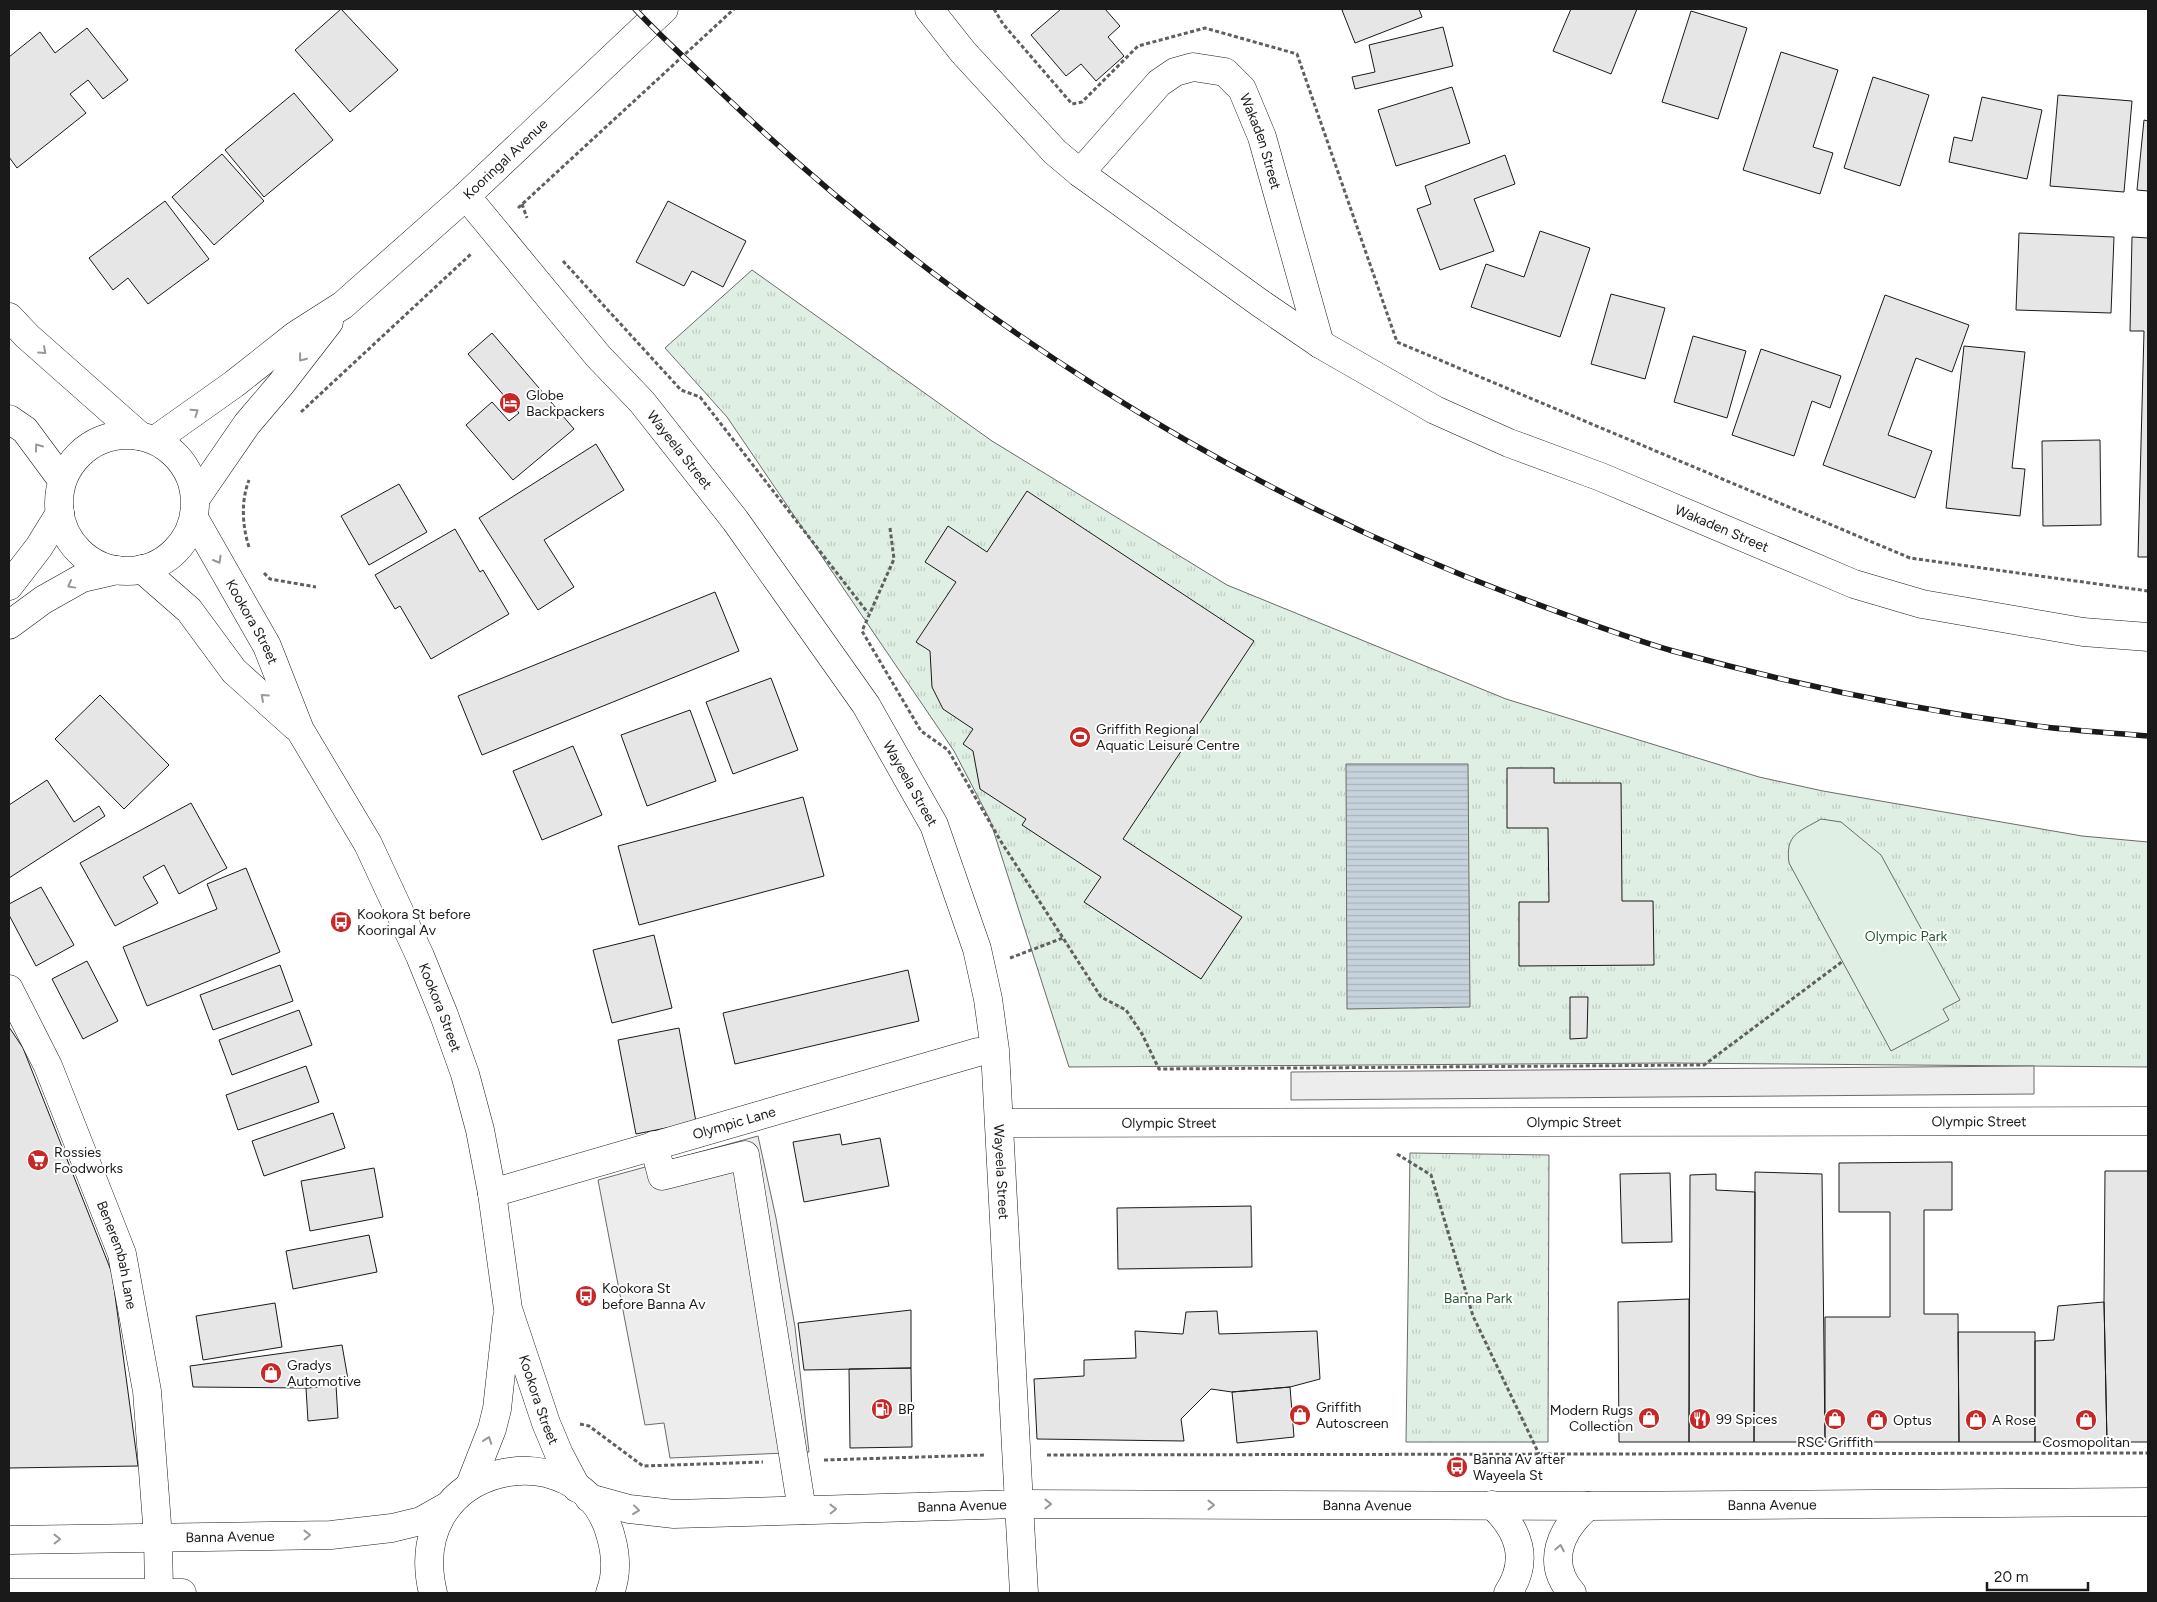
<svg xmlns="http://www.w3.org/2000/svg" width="2157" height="1602" font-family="Figtree,sans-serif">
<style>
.park{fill:url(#park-tufts);stroke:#6a6a6a}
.pitch{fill:#e0efe3;stroke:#6a6a6a}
.parking{fill:#ededed;stroke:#6a6a6a}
.water{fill:url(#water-rules);stroke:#6a6a6a}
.building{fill:#e6e6e6;stroke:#1a1a1a}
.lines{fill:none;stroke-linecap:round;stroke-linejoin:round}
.minor-casing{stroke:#1a1a1a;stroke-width:29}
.major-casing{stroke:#1a1a1a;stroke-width:29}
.path{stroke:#5f5f5f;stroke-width:3;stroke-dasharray:4 2.5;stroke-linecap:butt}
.minor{stroke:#fff;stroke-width:28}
.major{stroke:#fff;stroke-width:28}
.rail-casing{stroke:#1a1a1a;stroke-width:5.5}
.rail{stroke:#fff;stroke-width:4;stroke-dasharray:11;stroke-linecap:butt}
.oneway{stroke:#989898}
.labels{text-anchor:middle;stroke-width:4;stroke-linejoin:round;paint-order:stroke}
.street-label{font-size:14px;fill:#1a1a1a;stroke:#fff}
.poi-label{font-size:14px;fill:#1a1a1a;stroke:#fff;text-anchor:start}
.park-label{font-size:14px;fill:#2b5a34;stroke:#fff}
</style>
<defs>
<pattern id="park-tufts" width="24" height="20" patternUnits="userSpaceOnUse" patternTransform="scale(1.25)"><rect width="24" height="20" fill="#e0efe3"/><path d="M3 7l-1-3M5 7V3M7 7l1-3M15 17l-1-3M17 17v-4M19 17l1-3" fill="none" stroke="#c0ccc2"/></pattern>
<pattern id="water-rules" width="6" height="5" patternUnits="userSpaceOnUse" patternTransform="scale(1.25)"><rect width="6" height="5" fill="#c6d2dc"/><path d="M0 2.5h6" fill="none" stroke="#aab4bc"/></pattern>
</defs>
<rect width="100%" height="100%" fill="#fff"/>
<path class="park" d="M 752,270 L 992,441 L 1227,585 L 1506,699 L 1759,777 L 1823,791 L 2082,836 L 2148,842 L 2148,1067 L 1670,1063 L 1069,1067 L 990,820 L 954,751 L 727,417 L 665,348 Z
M 1410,1153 L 1549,1155 L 1548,1442 L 1406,1442 Z"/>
<path class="pitch" d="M 1821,819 L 1841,822 L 1881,855 L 1960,1000 L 1943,1009 L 1949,1020 L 1891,1051 L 1789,863 C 1785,834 1799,832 1821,819 Z"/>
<path class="parking" d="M 2034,1066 L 2034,1094 L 1291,1100 L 1291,1072 Z
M 758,1136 L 776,1218 L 795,1327 L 809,1452 L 670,1458 L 664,1423 L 645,1425 L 598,1180 Z"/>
<path class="water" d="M 1346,764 L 1468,764 L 1470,1007 L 1347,1009 Z"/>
<path class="building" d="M 341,9 L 398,70 L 350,112 L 295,50 Z
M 1061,9 L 1105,9 L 1120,26 L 1108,37 L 1124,56 L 1096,81 L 1081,64 L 1066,76 L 1031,35 Z
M 1345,9 L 1419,9 L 1422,17 L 1355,43 L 1342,10 Z
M 1571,9 L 1637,9 L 1611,74 L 1553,51 Z
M 1691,11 L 1747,28 L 1718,119 L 1662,102 Z
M 1443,27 L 1453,66 L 1355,89 L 1352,77 L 1375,72 L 1369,45 Z
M 87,28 L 128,80 L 103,99 L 88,80 L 70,94 L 86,113 L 17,168 L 9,157 L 9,57 L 40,32 L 55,53 Z
M 1781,52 L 1838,70 L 1813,147 L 1833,153 L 1820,194 L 1743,170 Z
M 1873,77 L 1929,95 L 1900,186 L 1844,168 Z
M 1452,87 L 1470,143 L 1396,166 L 1378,110 Z
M 294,93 L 333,140 L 264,197 L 225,150 Z
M 2058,95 L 2132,101 L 2124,192 L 2050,186 Z
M 1982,97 L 2042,110 L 2027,179 L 1949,162 L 1954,137 L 1972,141 Z
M 2144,120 L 2148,121 L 2148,191 L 2137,190 Z
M 222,154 L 264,201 L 214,245 L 172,197 Z
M 1505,155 L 1515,184 L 1474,199 L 1494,251 L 1440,270 L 1417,209 L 1431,204 L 1425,186 Z
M 165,201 L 209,259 L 148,304 L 128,278 L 113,290 L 89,258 Z
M 668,201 L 746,241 L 723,287 L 692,271 L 684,286 L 636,262 Z
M 1540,231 L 1590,248 L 1560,337 L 1471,307 L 1486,264 L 1524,277 Z
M 2019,233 L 2114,237 L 2111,313 L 2016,310 Z
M 2132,237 L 2148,238 L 2148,557 L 2138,557 L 2144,331 L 2130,331 Z
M 1611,294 L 1665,308 L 1645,379 L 1591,364 Z
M 1885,295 L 1969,325 L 1952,372 L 1916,358 L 1888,435 L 1932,451 L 1915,498 L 1823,465 Z
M 492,333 L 574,429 L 513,480 L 466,425 L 492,402 L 509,421 L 519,413 L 468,354 Z
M 1693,336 L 1746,351 L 1727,418 L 1674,402 Z
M 1964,346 L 2025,352 L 2012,468 L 2025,469 L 2020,516 L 1946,508 Z
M 1761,349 L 1841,376 L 1830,408 L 1812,401 L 1794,456 L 1732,435 Z
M 2100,440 L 2101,525 L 2043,526 L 2042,441 Z
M 596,444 L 624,490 L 544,540 L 574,587 L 538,610 L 479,518 Z
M 399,484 L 427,532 L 369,565 L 341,516 Z
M 1027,491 L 1254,641 L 1123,839 L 1242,917 L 1201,979 L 1084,902 L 1101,877 L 1022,825 L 1026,819 L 980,789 L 973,751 L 963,744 L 973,729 L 943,709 L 932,687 L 930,651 L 916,642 L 956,582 L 925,562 L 948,526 L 987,552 Z
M 455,529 L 480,572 L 483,570 L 509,614 L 431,659 L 400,606 L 395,609 L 375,575 Z
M 715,592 L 739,651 L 482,755 L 458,696 Z
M 771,678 L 798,750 L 733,774 L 706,702 Z
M 100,695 L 169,765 L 124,809 L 55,739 Z
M 690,710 L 716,781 L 647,806 L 621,735 Z
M 573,746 L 602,815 L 542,840 L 513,771 Z
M 1507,768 L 1554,768 L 1554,783 L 1621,783 L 1622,901 L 1653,901 L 1654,965 L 1519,966 L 1519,902 L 1549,902 L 1548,828 L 1507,828 Z
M 47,780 L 74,822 L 99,806 L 105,816 L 9,878 L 9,805 Z
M 803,797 L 824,876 L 639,925 L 618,846 Z
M 191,803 L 227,868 L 179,894 L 164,865 L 143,877 L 158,903 L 115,926 L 80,863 Z
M 246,868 L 280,952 L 147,1006 L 123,947 L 217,909 L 207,884 Z
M 41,887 L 74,945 L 36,966 L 9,915 L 9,904 Z
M 654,935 L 672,1008 L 612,1023 L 593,950 Z
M 87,961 L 118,1021 L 83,1039 L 52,979 Z
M 280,965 L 293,1001 L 213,1030 L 200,995 Z
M 908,970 L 919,1021 L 735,1064 L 723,1013 Z
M 1570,997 L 1588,997 L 1587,1038 L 1570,1039 Z
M 299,1010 L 312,1045 L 232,1075 L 219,1040 Z
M 9,1027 L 23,1048 L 112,1273 L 138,1466 L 9,1468 Z
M 679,1028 L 696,1122 L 636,1134 L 618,1040 Z
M 306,1066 L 319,1102 L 238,1130 L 226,1095 Z
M 333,1113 L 345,1148 L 264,1176 L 252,1141 Z
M 840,1134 L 842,1145 L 880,1138 L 889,1186 L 804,1202 L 793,1142 Z
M 1952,1162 L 1952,1210 L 1924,1210 L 1924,1314 L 1958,1314 L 1959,1442 L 1825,1442 L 1825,1317 L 1890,1317 L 1890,1212 L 1839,1212 L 1839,1163 Z
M 374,1168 L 383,1217 L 310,1231 L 301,1181 Z
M 2105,1171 L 2148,1171 L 2148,1442 L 2107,1442 L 2104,1302 Z
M 1755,1172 L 1822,1174 L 1825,1442 L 1754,1442 Z
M 1670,1173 L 1672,1242 L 1622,1243 L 1620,1174 Z
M 1716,1174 L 1716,1190 L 1755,1192 L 1754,1442 L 1689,1442 L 1690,1175 Z
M 1251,1206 L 1252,1267 L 1118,1269 L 1117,1208 Z
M 369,1235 L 377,1272 L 293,1289 L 286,1251 Z
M 1689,1299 L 1689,1442 L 1619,1442 L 1618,1302 Z
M 2104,1302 L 2107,1442 L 2035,1442 L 2035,1341 L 2054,1340 L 2058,1306 Z
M 275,1303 L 282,1347 L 203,1360 L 196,1316 Z
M 911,1310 L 911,1368 L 804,1370 L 798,1323 Z
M 1217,1311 L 1219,1334 L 1317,1331 L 1320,1379 L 1290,1387 L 1232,1392 L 1211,1389 L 1181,1419 L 1184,1441 L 1037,1439 L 1034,1379 L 1084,1376 L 1084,1360 L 1136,1358 L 1135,1331 L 1183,1334 L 1186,1312 Z
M 1958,1332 L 2035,1332 L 2035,1442 L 1959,1442 Z
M 342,1345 L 349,1385 L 306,1388 L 193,1387 L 190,1366 Z
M 911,1368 L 912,1447 L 850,1448 L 849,1369 Z
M 336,1385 L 338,1418 L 308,1421 L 306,1388 Z
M 1290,1387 L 1294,1437 L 1237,1443 L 1232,1392 Z"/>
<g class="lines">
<g class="minor-casing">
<g id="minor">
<path id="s1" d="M 929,9 L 963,52 L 1055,152 L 1080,173 L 1260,303 L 1320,344 L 1435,410 L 1509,443 L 1601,477 L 1854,584 L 1922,604 L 2083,632 L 2148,637"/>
<path id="s2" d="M 1080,173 L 1159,83 L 1175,72 L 1193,67 L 1225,72 L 1242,89 L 1262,137 L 1320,344"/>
<path id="s3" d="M 466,196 L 598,356 L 642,402 L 735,520 L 866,705 L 934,825 L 977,949 L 988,999 L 995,1050 L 1019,1504"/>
<path d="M 9,317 L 27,336 L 140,436"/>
<path d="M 9,419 L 25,430 L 62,480"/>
<circle cx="127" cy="503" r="68"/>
<path id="s4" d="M 155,440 L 234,384 L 296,335 L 343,305 L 466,196 L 664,9"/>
<path d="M 196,498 L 247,424 L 281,384 L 329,322"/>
<path id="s5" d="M 194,518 L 267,646 L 300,730 L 368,844 L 420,956 L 444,1015 L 465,1074 L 480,1130 L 492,1193 L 508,1309 L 546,1423 L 559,1454 L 577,1488"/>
<path d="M 142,569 L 189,610 L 234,671 L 295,726"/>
<path d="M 9,586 L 39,547 L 60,513"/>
<path d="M 9,625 L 43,600 L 82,578 L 117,570"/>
<path id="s6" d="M 9,989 L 48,1066 L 122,1254 L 147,1391 L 158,1537"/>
<path id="s7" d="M 1000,1123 L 2148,1121"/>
<path d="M 654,1145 L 662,1176 L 745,1155 L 802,1510"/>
<path id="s8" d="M 492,1193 L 978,1052"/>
<path d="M 470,1485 L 492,1429 L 497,1409 L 507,1318"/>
<path d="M 1492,1505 C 1519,1530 1530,1560 1508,1593"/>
<path d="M 1572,1593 C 1545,1562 1561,1529 1588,1506"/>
</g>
</g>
<g class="major-casing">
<g id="major">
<path id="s9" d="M 589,1498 L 629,1509 L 674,1514 L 1019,1504 L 1588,1506 L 2148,1502"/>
<path d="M 1019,1504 L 1024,1593"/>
<path d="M 158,1537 L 159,1593"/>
<path id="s10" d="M 9,1540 L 331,1535 L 392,1528 L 421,1521 L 446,1507"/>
<path d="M 9,1593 L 182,1593"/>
<path d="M 433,1593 C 401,1460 583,1427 611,1537 C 616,1555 617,1575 610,1593"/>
</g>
</g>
<path class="path" d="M 994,9 L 1003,24 L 1072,104 L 1082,102 L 1138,46 L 1205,28 L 1297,54 L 1397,342 L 1910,558 L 2148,591
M 522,204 L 527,218
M 518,208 L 734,9
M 563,261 L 681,390 L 700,397 L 868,613
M 301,412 L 472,253
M 890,528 L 894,559 L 862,631 L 921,731 L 948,750 L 1000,840 L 1101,997 L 1126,1010 L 1142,1034 L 1159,1069 L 1704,1065 L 1843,961
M 249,547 C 242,525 241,501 249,480
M 264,573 L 270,579 L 316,587
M 1010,958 L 1063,938
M 1397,1154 L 1431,1175 L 1473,1316 L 1539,1454
M 580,1424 L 589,1426 L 643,1466 L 763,1462
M 1047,1455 L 2148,1453
M 824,1460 L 985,1455"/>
<use href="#minor" class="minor"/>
<use href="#major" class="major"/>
<g class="rail-casing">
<path id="rail" d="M 635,9 C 664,40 697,69 728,99 C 954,314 1226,487 1518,597 C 1569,616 1621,636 1673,651 C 1795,685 1920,711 2045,727 C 2079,731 2114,733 2148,736"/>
</g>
<use href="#rail" class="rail"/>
</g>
<defs><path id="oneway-chevron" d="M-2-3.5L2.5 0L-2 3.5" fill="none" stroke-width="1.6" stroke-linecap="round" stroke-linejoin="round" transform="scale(1.25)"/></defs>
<g class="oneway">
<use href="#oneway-chevron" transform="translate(43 351) rotate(42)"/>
<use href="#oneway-chevron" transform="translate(302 358) rotate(128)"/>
<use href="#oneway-chevron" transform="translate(195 412) rotate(-35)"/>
<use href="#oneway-chevron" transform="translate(38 447) rotate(-126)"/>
<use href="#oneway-chevron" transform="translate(218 560) rotate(60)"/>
<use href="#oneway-chevron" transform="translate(71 585) rotate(151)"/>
<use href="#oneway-chevron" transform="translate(264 697) rotate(-138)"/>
<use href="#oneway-chevron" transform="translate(488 1440) rotate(-70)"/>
<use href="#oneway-chevron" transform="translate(1048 1504)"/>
<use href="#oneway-chevron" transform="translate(1211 1505)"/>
<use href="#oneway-chevron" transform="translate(833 1509) rotate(-1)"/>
<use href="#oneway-chevron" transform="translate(636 1510) rotate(7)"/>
<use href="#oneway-chevron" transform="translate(307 1535) rotate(-1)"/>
<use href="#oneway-chevron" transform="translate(57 1539) rotate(-1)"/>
<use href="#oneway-chevron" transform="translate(1560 1548) rotate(-79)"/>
</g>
<defs>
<g id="hotel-disc" transform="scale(1.125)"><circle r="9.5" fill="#c62828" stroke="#fff"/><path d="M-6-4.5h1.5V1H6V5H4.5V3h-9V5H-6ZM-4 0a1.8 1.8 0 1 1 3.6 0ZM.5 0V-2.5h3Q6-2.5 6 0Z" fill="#fff"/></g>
<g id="stadium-disc" transform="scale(1.125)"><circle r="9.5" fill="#c62828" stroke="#fff"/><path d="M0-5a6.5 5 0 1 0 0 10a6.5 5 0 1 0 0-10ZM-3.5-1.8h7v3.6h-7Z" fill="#fff"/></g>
<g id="bus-disc" transform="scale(1.125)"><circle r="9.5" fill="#c62828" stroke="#fff"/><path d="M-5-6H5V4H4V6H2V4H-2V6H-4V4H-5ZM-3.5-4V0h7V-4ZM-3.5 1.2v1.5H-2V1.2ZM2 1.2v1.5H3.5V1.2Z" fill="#fff"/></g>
<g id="supermarket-disc" transform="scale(1.125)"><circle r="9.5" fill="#c62828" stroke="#fff"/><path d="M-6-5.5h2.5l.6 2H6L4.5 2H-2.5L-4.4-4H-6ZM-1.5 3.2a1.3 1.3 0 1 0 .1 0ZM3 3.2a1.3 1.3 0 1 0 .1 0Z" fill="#fff"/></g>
<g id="shop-disc" transform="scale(1.125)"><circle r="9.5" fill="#c62828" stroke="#fff"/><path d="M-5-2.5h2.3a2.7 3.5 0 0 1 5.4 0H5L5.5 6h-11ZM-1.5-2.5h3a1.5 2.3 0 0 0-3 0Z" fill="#fff"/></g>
<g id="fuel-disc" transform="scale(1.125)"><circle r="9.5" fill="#c62828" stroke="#fff"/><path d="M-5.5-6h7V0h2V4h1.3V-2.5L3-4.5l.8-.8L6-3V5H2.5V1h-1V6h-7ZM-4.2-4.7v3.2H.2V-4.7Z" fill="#fff"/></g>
<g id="restaurant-disc" transform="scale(1.125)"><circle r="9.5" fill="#c62828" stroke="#fff"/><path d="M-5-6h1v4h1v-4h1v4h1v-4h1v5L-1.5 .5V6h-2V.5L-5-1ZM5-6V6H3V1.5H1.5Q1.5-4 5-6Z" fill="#fff"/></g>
</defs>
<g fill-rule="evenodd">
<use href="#hotel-disc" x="510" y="403"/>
<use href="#stadium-disc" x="1080" y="737"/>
<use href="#bus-disc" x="341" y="922"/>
<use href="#supermarket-disc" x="38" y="1160"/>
<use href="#bus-disc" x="586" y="1296"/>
<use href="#shop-disc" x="271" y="1373"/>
<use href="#fuel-disc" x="882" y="1409"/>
<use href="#shop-disc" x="1300" y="1415"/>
<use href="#shop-disc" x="1649" y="1418"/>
<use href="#restaurant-disc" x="1700" y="1419"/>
<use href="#shop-disc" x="1835" y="1419"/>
<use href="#shop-disc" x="1877" y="1420"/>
<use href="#shop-disc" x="1976" y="1420"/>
<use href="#shop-disc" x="2086" y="1420"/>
<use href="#bus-disc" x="1457" y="1467"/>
</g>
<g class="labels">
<g class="street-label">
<text dy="5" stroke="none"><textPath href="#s2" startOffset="270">Wakaden Street</textPath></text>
<text dy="5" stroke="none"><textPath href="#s4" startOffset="450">Kooringal Avenue</textPath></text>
<text dy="5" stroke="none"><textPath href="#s3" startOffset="332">Wayeela Street</textPath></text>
<text dy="5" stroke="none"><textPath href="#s1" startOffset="961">Wakaden Street</textPath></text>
<text dy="5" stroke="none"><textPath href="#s5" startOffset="119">Kookora Street</textPath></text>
<text dy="5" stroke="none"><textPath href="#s3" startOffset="738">Wayeela Street</textPath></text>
<text dy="5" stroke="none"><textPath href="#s5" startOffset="549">Kookora Street</textPath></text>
<text dy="5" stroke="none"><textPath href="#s7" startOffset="979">Olympic Street</textPath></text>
<text dy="5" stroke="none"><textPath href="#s8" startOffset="252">Olympic Lane</textPath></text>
<text dy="5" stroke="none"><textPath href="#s7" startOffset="574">Olympic Street</textPath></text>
<text dy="5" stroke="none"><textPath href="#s7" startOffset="169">Olympic Street</textPath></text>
<text dy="5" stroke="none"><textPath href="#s3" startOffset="1142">Wayeela Street</textPath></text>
<text dy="5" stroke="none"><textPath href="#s6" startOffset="288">Benerembah Lane</textPath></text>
<text dy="5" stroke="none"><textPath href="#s5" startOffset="955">Kookora Street</textPath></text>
<text dy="5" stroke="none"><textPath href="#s9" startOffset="1185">Banna Avenue</textPath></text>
<text dy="5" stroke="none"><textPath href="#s9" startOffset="780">Banna Avenue</textPath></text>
<text dy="5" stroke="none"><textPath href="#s9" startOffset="375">Banna Avenue</textPath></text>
<text dy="5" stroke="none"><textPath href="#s10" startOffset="221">Banna Avenue</textPath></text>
</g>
<g class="poi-label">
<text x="526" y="400">Globe<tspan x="526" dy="16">Backpackers</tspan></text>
<text x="1096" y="734">Griffith Regional<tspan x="1096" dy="16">Aquatic Leisure Centre</tspan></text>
<text x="357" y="919">Kookora St before<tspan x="357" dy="16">Kooringal Av</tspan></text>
<text x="54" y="1157">Rossies<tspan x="54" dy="16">Foodworks</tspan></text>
<text x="602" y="1293">Kookora St<tspan x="602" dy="16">before Banna Av</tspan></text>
<text x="287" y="1370">Gradys<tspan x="287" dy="16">Automotive</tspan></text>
<text x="1316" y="1412">Griffith<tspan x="1316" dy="16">Autoscreen</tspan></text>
<text x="898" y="1414">BP</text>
<text x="1633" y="1415" text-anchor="end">Modern Rugs<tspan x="1633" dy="16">Collection</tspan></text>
<text x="1716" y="1424">99 Spices</text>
<text x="1893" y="1425">Optus</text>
<text x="1992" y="1425">A Rose</text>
<text x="1835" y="1447" text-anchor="middle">RSC Griffith</text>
<text x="2086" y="1447" text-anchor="middle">Cosmopolitan</text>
<text x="1473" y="1464">Banna Av after<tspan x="1473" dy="16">Wayeela St</tspan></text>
</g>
<g class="park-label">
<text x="1906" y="941">Olympic Park</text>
<text x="1478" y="1303">Banna Park</text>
</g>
</g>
<rect width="2157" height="1602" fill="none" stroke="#1a1a1a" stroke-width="20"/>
<path d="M1987 1582v8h101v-8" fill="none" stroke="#1a1a1a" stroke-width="2.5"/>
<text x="1994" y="1582" font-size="15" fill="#1a1a1a" stroke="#ffffff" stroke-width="4" paint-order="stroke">20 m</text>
</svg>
